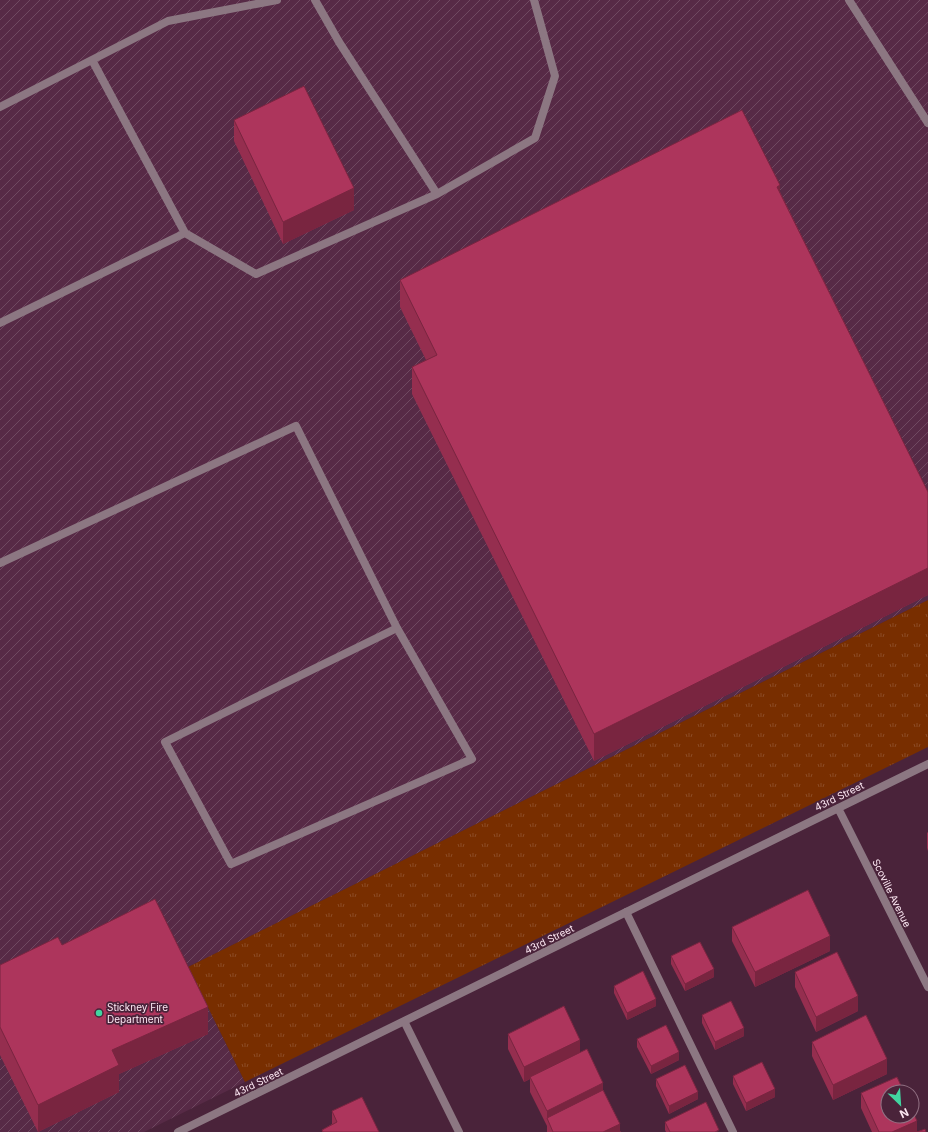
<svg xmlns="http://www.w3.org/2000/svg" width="928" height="1132" font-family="Inter,sans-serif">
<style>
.industrial{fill:url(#industrial-furrows)}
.grass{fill:url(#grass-tufts)}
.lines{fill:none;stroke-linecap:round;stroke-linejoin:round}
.lane{stroke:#8c7782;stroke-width:8}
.street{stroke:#8c7782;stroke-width:8}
.wall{fill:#952e4f}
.shaded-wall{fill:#792540}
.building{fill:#ad355c;stroke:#792540}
.poi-dot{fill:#42d4a0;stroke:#4a233a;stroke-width:1.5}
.labels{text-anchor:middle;stroke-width:3.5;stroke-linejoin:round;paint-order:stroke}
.street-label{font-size:10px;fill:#fde8f3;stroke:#4a233a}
.poi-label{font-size:10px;fill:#fde8f3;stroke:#4a233a;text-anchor:start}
</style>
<defs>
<pattern id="industrial-furrows" width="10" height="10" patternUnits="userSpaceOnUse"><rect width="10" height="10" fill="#572a46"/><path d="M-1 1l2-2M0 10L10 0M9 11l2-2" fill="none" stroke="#704961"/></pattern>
<pattern id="grass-tufts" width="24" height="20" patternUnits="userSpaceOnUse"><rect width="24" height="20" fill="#782e00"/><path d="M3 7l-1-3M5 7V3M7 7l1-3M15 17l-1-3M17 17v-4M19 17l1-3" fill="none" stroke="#8c4c26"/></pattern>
</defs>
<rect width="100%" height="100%" fill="#4a233a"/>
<path class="industrial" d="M 0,0 L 928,0 L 928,600 L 188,967 L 245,1082 L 144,1132 L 0,1132 Z"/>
<path class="grass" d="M 928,600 L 928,747 L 245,1082 L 188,967 Z"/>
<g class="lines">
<path class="lane" d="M 849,0 L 928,123
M 92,60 L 185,233
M 0,107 L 168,21 L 277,0
M 437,194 L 535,138 L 555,76 L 534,0
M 0,323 L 185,233 L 256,274 L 437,194 L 339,42 L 315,0
M 0,563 L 296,426 L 397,628 L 472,759 L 231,864 L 165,742 L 397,628
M 626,912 L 733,1132"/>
<path class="street" d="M 838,808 L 928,987
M 404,1021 L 459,1132
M 178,1132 L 928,764"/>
</g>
<path class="wall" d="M 234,120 L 354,210 L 283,244 L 234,141 Z
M 780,192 L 928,492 L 928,595 L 594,761 L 412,394 L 412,367 L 426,360 L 400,307 L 400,280 Z
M 928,832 L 928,851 L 927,848 L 927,833 Z
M 732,927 L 830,951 L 755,987 L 732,941 Z
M 62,945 L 208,1034 L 119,1074 L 119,1092 L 38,1132 L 0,1055 L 0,965 Z
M 671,956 L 714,977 L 685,991 L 671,964 Z
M 795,972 L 858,1011 L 816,1032 L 795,987 Z
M 614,986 L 656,1006 L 627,1020 L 614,993 Z
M 702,1015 L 744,1036 L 715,1050 L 702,1023 Z
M 508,1034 L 580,1053 L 603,1090 L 620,1131 L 621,1132 L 547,1132 L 547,1126 L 530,1092 L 530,1079 L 524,1082 L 508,1049 Z
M 637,1039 L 679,1060 L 651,1074 L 637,1047 Z
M 812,1042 L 887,1074 L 833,1100 L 812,1056 Z
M 733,1076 L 775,1097 L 746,1111 L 733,1084 Z
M 656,1079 L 698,1099 L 669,1114 L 656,1086 Z
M 861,1093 L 917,1132 L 926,1132 L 872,1132 L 861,1108 Z
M 332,1111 L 379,1132 L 322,1132 L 322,1130 L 332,1124 Z
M 665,1122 L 719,1132 L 666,1132 L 665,1130 Z"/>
<path class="shaded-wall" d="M 780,185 L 780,212 L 777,187 Z
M 354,188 L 354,210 L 283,244 L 283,222 Z
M 928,568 L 928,595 L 594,761 L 594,734 Z
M 830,936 L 830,951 L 755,987 L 755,972 Z
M 714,969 L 714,977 L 685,991 L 685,984 Z
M 858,996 L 858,1011 L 816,1032 L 816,1017 Z
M 656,999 L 656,1006 L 627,1020 L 627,1013 Z
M 208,1007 L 208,1034 L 119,1074 L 119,1092 L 38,1132 L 38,1105 L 112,1050 Z
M 744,1028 L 744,1036 L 715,1050 L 715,1042 Z
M 580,1040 L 580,1054 L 530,1077 L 530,1079 L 524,1082 L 524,1067 Z
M 679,1052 L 679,1060 L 651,1074 L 651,1066 Z
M 887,1059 L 887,1074 L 833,1100 L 833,1085 Z
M 603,1083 L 603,1098 L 547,1118 L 547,1126 L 547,1111 Z
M 775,1089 L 775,1097 L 746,1111 L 746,1103 Z
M 698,1092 L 698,1099 L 669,1114 L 669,1106 Z
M 917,1121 L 917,1132 L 892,1132 Z
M 620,1124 L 620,1132 L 603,1132 Z"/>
<path class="building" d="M 304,86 L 354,188 L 283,222 L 234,120 Z
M 742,110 L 780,185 L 777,187 L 928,492 L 928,568 L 594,734 L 412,367 L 437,355 L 400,280 Z
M 808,890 L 830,936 L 755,972 L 732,927 Z
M 155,899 L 208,1007 L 112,1050 L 119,1065 L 38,1105 L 0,1027 L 0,965 L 58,937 L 62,945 Z
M 700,942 L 714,969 L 685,984 L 671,956 Z
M 837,952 L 858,996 L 816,1017 L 795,972 Z
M 643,971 L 656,999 L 627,1013 L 614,986 Z
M 731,1001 L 744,1028 L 715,1042 L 702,1015 Z
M 564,1006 L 580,1040 L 524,1067 L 508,1034 Z
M 866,1015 L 887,1059 L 833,1085 L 812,1042 Z
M 666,1025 L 679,1052 L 651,1066 L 637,1039 Z
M 587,1049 L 603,1083 L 547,1111 L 530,1077 Z
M 762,1062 L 775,1089 L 746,1103 L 733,1076 Z
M 685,1065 L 698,1092 L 669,1106 L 656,1079 Z
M 897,1077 L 904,1092 L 888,1092 L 888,1116 L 912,1116 L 912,1110 L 917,1121 L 892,1132 L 879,1132 L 861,1093 Z
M 603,1090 L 620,1124 L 603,1132 L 553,1132 L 547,1118 Z
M 362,1097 L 379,1132 L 323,1132 L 322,1130 L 337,1122 L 332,1111 Z
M 706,1102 L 719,1130 L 715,1132 L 670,1132 L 665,1122 Z
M 925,1129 L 926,1132 L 917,1132 Z"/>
<circle class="poi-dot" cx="99" cy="1013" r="4"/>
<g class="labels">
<g class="street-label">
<text transform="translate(839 796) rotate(-26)" y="4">43rd Street</text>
<text transform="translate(892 893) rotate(64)" y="4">Scoville Avenue</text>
<text transform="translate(549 939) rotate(-26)" y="4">43rd Street</text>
<text transform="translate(258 1082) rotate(-26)" y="4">43rd Street</text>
</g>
<g class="poi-label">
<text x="107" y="1011">Stickney Fire<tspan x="107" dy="12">Department</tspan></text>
</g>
</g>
<g transform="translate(900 1104) rotate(155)"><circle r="19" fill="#4a233a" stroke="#927284"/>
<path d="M0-3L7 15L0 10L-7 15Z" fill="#42d4a0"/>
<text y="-6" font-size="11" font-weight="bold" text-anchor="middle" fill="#fde8f3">N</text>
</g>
</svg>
